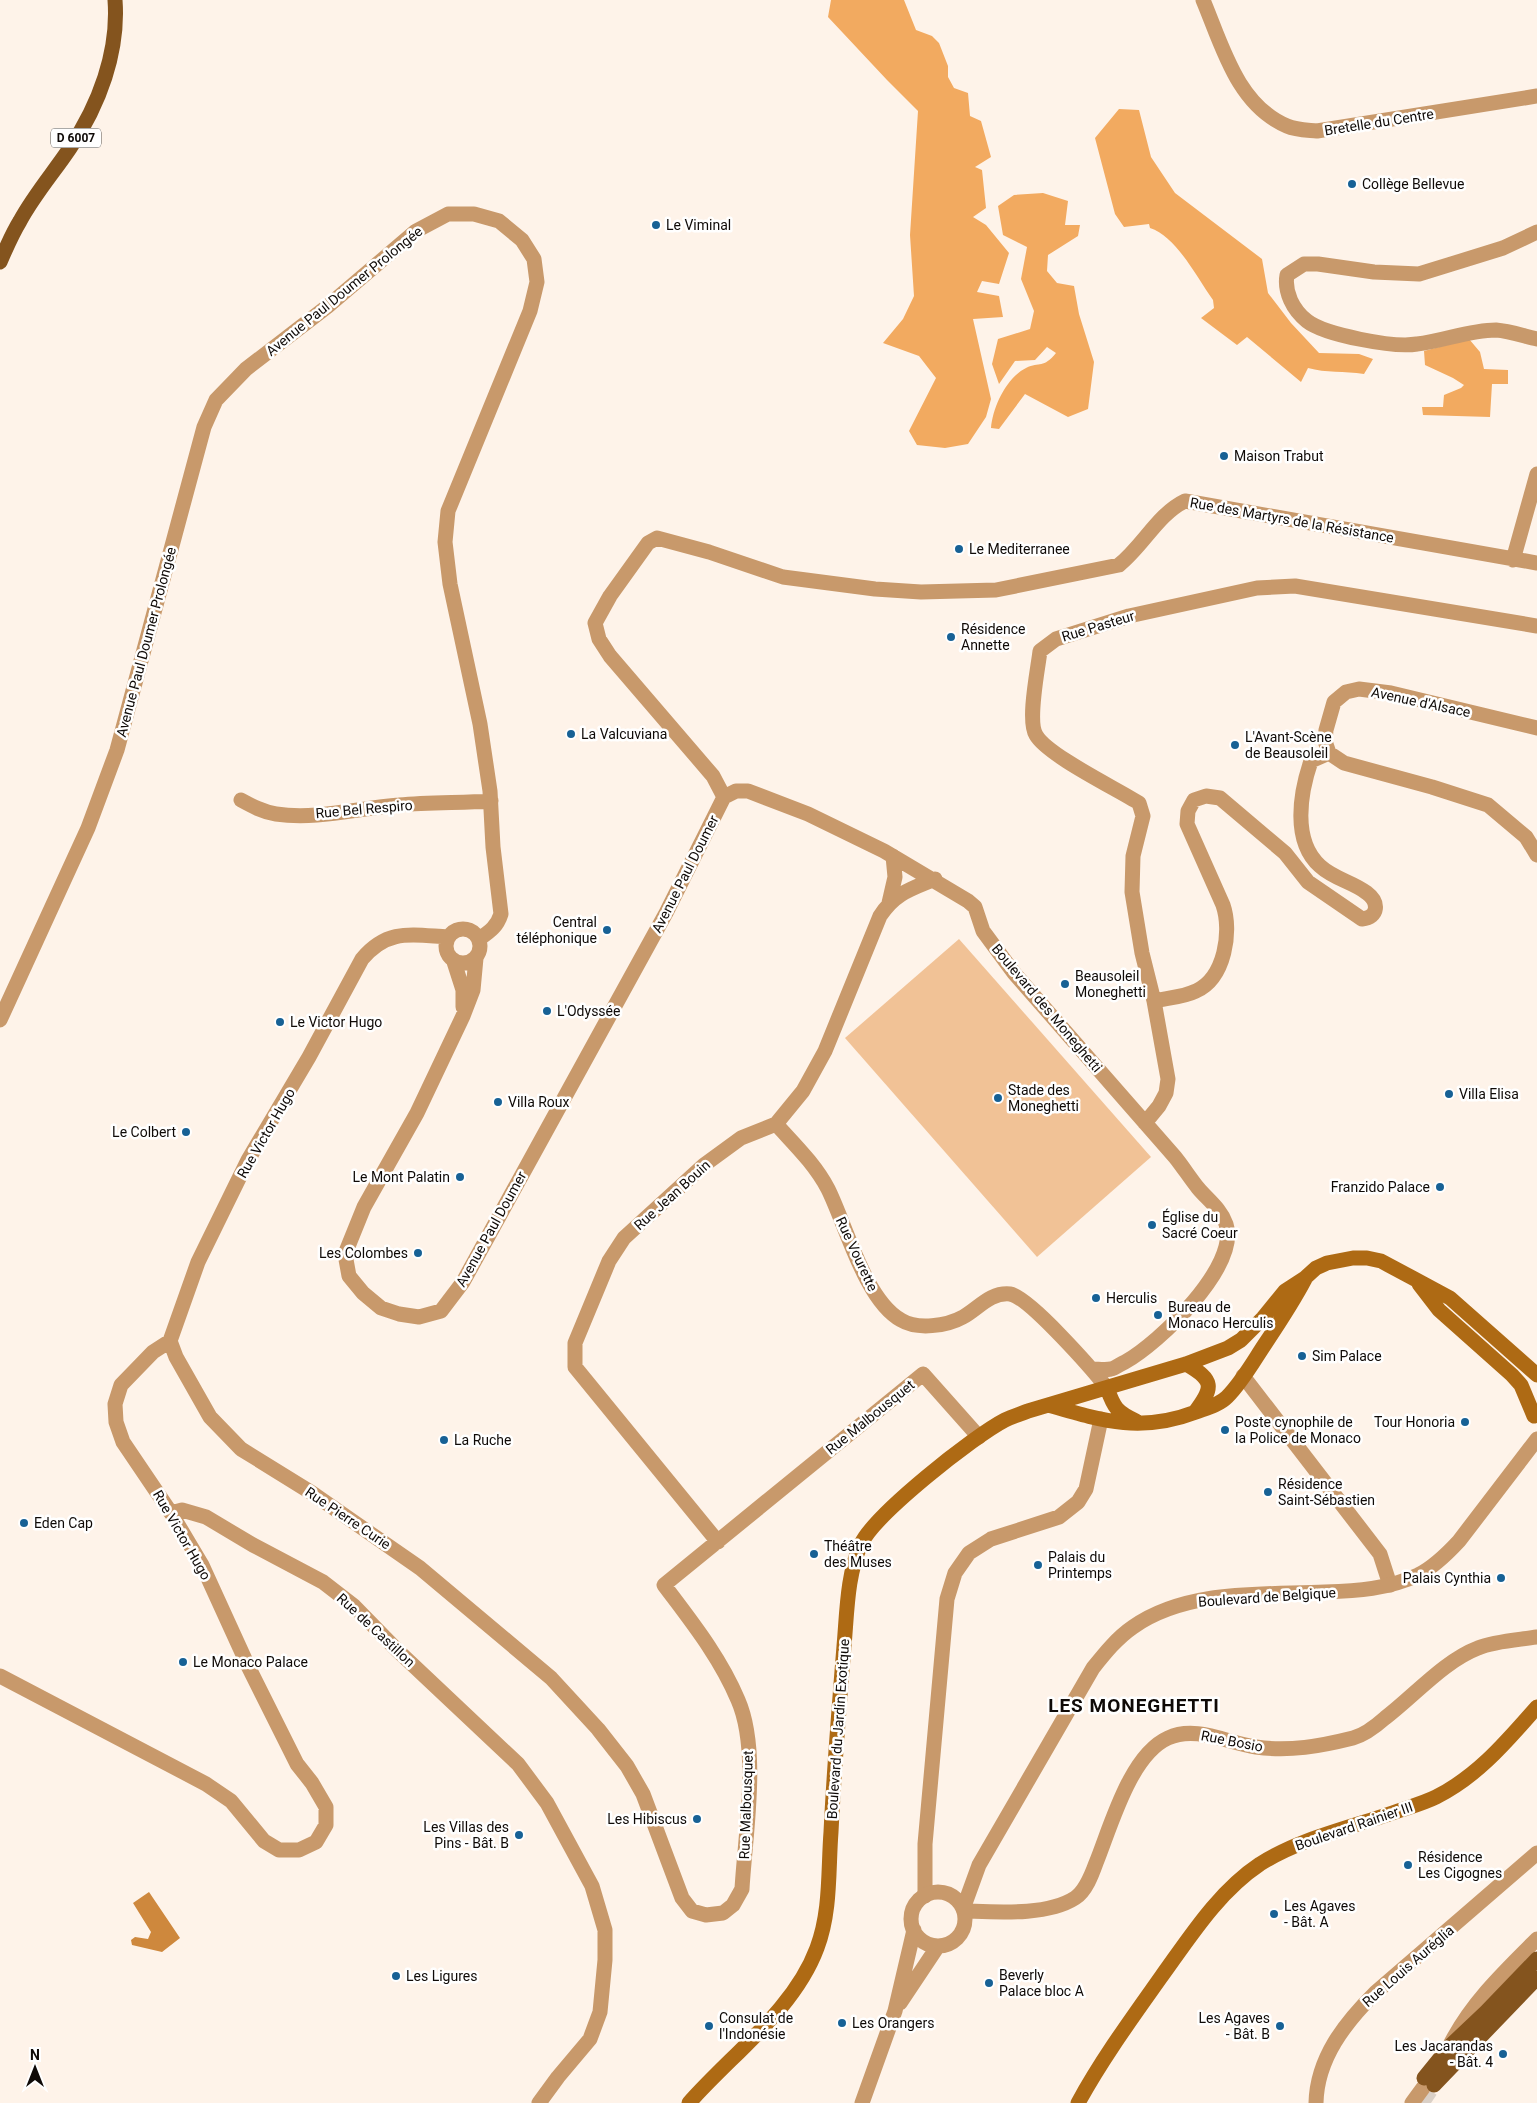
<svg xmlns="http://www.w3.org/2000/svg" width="1537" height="2103" font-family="Roboto,sans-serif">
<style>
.green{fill:#f1c296}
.forest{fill:#f2aa60}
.water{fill:#ce883d}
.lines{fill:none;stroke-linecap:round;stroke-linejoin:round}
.primary-tunnel{stroke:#dad0c7;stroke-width:15;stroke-dasharray:15 8;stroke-linecap:butt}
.pedestrian{stroke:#c8996b;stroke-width:15}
.minor{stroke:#c8996b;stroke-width:15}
.tertiary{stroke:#c8996b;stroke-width:15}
.secondary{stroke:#ae6a14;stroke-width:15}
.primary{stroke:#84541e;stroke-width:15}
.poi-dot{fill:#176195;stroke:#fff;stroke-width:2}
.labels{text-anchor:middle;stroke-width:5;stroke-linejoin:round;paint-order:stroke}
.shield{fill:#fff;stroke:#575451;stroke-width:1}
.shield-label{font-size:12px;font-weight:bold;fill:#0f0a07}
.street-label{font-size:14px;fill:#0f0a07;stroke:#fff}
.poi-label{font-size:14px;fill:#0f0a07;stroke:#fff;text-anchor:start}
.district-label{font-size:19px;font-weight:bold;letter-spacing:1px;fill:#0f0a07;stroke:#fff}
</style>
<rect width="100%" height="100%" fill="#fef3e9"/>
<path class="green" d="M 959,939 L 1151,1157 L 1037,1257 L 845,1038 Z"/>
<path class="forest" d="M 831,0 L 904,0 L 916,30 L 932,36 L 939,43 L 948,66 L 948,77 L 954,88 L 968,93 L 970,116 L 981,121 L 991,157 L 975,167 L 982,170 L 986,208 L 973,217 L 986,225 L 1009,253 L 999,284 L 982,281 L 977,292 L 999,296 L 1003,317 L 973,319 L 991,399 L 986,417 L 968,444 L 945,448 L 917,445 L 909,431 L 936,378 L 919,356 L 883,343 L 903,319 L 914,296 L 910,235 L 918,111 L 887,80 L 828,17 Z
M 1119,109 L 1139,110 L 1151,157 L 1175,193 L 1262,259 L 1268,293 L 1291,323 L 1319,353 L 1359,354 L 1373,359 L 1364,374 C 1344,371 1326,373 1308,368 L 1301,382 L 1247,337 L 1237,345 L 1201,318 L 1214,308 L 1213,300 C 1197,278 1177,237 1150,228 L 1149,224 L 1124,227 L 1115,214 L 1095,138 Z
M 1043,193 L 1068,201 L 1065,225 L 1080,225 L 1078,236 L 1048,255 L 1047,271 L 1057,283 L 1074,286 L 1079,314 L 1094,362 L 1088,409 L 1068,417 L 1025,394 L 999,429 L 991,428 C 993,407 1006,378 1026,368 C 1040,361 1043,369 1056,353 L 1047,347 L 1035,360 L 1015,361 L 999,384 L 992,364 L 998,339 L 1030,329 L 1034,311 L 1021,279 L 1027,247 L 1003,235 L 998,206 L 1014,195 Z
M 1469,339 L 1480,352 L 1484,369 L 1508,370 L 1508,384 L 1492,384 L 1490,417 L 1423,415 L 1422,407 L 1443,407 L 1444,395 L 1461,388 L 1464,385 L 1453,378 L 1425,365 L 1424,351 Z"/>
<path class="water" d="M 149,1892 L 180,1938 L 162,1952 L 132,1945 L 131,1940 L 135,1937 L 148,1939 L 151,1932 L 133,1903 Z"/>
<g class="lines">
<path class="primary-tunnel" d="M 1422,2103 L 1434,2085"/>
<path class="pedestrian" d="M 1412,2103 L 1423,2088"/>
<path class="minor" d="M 1203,0 C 1222,45 1237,105 1287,126 C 1296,130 1308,130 1317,131 L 1537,96
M 1537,232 L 1503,248 L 1419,274 L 1374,272 L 1318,264 L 1304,264 L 1287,275 C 1284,292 1293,310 1307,321 C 1325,335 1394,348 1417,344 C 1444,341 1469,330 1496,330 C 1509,331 1524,336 1537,339
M 1513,560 L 1537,474
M 724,797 L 713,776 L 610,656 L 599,639 L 595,623 L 610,596 L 648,543 L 657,538 L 709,552 L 783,577 L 875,589 L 921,592 L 996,590 L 1119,565 C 1143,546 1158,514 1185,501 L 1537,563
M 724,797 L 736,791 L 748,791 L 808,814 L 884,851 L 968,901 L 975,907 L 983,931 L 1014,973 L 1175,1157 C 1183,1167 1190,1178 1198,1188 C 1207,1199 1221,1209 1226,1224 C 1240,1266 1159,1343 1125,1362 C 1120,1364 1116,1368 1111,1369 C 1105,1370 1098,1369 1092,1369
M 241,800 C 252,806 263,812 276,814 C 317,820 358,808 399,805 C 429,802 460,803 491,801
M 889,903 L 895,877 L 893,856
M446 946a17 17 0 1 1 34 0a17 17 0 1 1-34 0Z
M 476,958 L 473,990 L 463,1016 L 417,1113 L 364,1207 L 345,1254 L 349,1276 L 363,1293 L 381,1308 L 399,1314 L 419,1317 L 441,1311 L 463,1282 L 666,913 L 724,797
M 454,962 L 463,990 L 463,1007
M 1154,1001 C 1168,998 1184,997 1196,991 C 1225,978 1232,931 1223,905 L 1187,824 L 1188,811 L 1194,800 L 1206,796 L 1220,798 L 1285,853 L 1308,882 L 1362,919 C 1379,917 1379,902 1367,893 C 1353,882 1334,879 1320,866 C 1292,841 1300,793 1311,761 L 1329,753
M 0,1020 L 88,828 L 117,750 L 204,427 L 216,400 L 246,369 L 328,306 L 416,231 L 448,214 L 474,214 L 499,221 L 522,240 L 534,259 L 537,282 L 530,311 L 448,511 L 445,542 L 450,584 L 480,724 L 490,791 L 493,847 L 501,914 C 497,927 489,932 479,939
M 1145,1123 L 1159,1106 L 1166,1093 L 1168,1079 L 1154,1001 L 1142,953 L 1132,892 L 1133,856 L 1143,816 L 1139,803 C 1117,789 1047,755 1036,735 C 1027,721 1038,669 1040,651 L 1056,639 L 1129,616 L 1257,588 L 1295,586 L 1537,626
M 776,1124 C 794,1144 815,1164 828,1189 C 846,1225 865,1300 901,1320 C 917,1330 947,1326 963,1317 C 978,1309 990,1292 1010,1294 C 1029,1297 1093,1370 1107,1388
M 170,1341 L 176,1357 L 210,1417 L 241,1449 L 312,1493 L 420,1568 L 551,1678 L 598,1729 L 627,1766 L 643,1794 L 682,1898 L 692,1911 L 706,1915 L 723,1913 L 733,1905 L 742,1889 C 745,1835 760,1750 738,1700 C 720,1657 691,1621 664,1585 L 923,1374 L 979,1437
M 1243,1376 L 1380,1554 L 1390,1585
M 171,1513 L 182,1510 L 206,1517 L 253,1545 L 323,1582 L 354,1606 L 397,1650 L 518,1764 L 547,1803 L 592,1886 L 605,1930 L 605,1960 L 600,2012 L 590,2039 L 558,2077 L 539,2103
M 718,1542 L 575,1367 L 575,1343 L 609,1261 L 624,1238 L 704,1165 L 741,1138 L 776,1124 L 803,1091 L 825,1051 L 880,916 C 895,893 911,889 935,879
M 0,1676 L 206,1784 L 231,1801 L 264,1841 L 279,1850 L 299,1850 L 316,1842 L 326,1825 L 326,1807 L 312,1783 L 297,1764 L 249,1668 L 202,1565 L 171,1513 L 123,1442 L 116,1422 L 115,1404 L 121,1385 L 153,1352 L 170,1341 L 198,1262 L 248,1160 L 309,1057 L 362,959 C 388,928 412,935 448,937
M 925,1896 L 925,1844 L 947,1599 L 955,1573 L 969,1553 L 991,1539 L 1059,1517 L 1078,1502 L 1086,1489 L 1101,1419
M 964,1911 C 997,1912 1047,1916 1075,1898 C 1086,1891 1092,1874 1096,1863 C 1111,1826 1130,1755 1168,1738 C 1196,1725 1227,1743 1256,1747 C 1289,1752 1321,1746 1353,1738 C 1364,1735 1376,1726 1385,1718 C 1414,1696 1444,1661 1478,1648 C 1495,1641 1518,1640 1537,1637
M 1451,2043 C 1472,2002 1505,1971 1537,1939
M 1316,2103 C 1317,2058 1345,2023 1375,1993 L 1537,1853"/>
<path class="tertiary" d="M 1537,728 L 1391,693 L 1359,689 L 1346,692 L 1334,702 L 1326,730 L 1325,741 L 1329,753 L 1344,763 L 1432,787 L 1488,805 L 1526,837 L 1537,855
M911 1919a27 27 0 1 1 54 0a27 27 0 1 1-54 0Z
M 963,1909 L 979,1865 L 1093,1668 C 1105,1653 1117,1638 1133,1627 C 1187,1589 1262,1595 1325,1592 C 1357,1591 1388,1589 1418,1575 C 1434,1567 1447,1554 1459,1541 L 1537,1439
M 900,2003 L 938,1946
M 862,2103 L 895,2011 L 914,1930"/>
<path class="secondary" d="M 1419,1284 L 1439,1310 L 1512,1375 L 1521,1385 L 1534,1416
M 1186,1364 C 1214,1380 1214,1387 1195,1412
M 1107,1388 C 1114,1408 1117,1412 1136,1421
M 1048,1405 C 1103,1421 1141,1433 1196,1412 C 1207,1408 1219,1405 1227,1397 C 1242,1382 1253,1362 1265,1344 C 1279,1323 1293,1302 1305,1279
M 689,2103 C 732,2054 794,2010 817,1948 C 831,1911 828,1871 831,1832 C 834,1770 839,1708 844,1646 C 847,1613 847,1574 861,1544 C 875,1514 974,1436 1005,1420 C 1013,1416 1021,1414 1028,1411 L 1186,1364 L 1228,1348 L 1241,1340 L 1263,1318 L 1285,1291 L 1305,1278 L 1316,1268 L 1327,1263 L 1353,1258 L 1367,1258 L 1381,1261 L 1450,1298 L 1537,1375
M 1078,2103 C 1102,2059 1132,2018 1161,1977 C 1190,1937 1218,1892 1260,1864 C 1303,1837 1354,1827 1401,1810 C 1413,1806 1426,1802 1436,1797 C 1478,1776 1507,1741 1537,1707"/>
<path class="primary" d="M 0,262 C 6,248 12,234 20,221 C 34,195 54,172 70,148 C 99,105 119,52 115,0
M 1424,2078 L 1450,2046 L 1486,2012 L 1537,1959
M 1434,2085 L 1537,1978"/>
</g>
<g class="poi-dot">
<circle cx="1352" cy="184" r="5"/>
<circle cx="656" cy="225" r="5"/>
<circle cx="1224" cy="456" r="5"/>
<circle cx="959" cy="549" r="5"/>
<circle cx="951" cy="637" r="5"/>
<circle cx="571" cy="734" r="5"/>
<circle cx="1235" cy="745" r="5"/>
<circle cx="607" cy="930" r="5"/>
<circle cx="1065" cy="984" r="5"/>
<circle cx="547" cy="1011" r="5"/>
<circle cx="280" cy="1022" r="5"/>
<circle cx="1449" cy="1094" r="5"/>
<circle cx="998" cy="1098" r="5"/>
<circle cx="498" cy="1102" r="5"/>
<circle cx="186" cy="1132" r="5"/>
<circle cx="460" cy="1177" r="5"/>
<circle cx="1440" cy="1187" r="5"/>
<circle cx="1152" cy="1225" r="5"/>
<circle cx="418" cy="1253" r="5"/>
<circle cx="1096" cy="1298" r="5"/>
<circle cx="1158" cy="1315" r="5"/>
<circle cx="1302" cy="1356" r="5"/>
<circle cx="1465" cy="1422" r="5"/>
<circle cx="1225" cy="1430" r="5"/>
<circle cx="444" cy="1440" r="5"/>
<circle cx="1268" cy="1492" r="5"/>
<circle cx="24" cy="1523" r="5"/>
<circle cx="814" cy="1554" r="5"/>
<circle cx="1038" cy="1565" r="5"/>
<circle cx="1501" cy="1578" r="5"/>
<circle cx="183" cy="1662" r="5"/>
<circle cx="697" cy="1819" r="5"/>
<circle cx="519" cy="1835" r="5"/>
<circle cx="1408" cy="1865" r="5"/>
<circle cx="1274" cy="1914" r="5"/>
<circle cx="396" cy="1976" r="5"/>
<circle cx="989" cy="1983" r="5"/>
<circle cx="842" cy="2023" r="5"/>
<circle cx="709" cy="2026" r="5"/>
<circle cx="1280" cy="2026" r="5"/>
<circle cx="1503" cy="2054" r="5"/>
</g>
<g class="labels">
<rect class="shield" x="51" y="128.5" width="50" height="19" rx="4"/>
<g class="shield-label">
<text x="76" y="142">D 6007</text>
</g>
<g class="street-label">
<text transform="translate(1379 122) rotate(-9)" y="5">Bretelle du Centre</text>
<text transform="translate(344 291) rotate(-39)" y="5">Avenue Paul Doumer Prolongée</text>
<text transform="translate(1292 520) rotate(10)" y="5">Rue des Martyrs de la Résistance</text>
<text transform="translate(1098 626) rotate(-17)" y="5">Rue Pasteur</text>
<text transform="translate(146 642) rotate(-75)" y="5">Avenue Paul Doumer Prolongée</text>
<text transform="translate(1421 702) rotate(12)" y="5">Avenue d'Alsace</text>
<text transform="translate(364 809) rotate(-5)" y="5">Rue Bel Respiro</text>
<text transform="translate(685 874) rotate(-63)" y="5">Avenue Paul Doumer</text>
<text transform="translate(1047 1008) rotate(50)" y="5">Boulevard des Moneghetti</text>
<text transform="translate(266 1133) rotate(-60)" y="5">Rue Victor Hugo</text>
<text transform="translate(672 1195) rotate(-42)" y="5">Rue Jean Bouin</text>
<text transform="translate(491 1229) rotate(-61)" y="5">Avenue Paul Doumer</text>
<text transform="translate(857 1254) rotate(65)" y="5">Rue Vourette</text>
<text transform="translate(870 1417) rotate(-39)" y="5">Rue Malbousquet</text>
<text transform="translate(348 1518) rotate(34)" y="5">Rue Pierre Curie</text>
<text transform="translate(182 1535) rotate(60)" y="5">Rue Victor Hugo</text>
<text transform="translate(1267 1597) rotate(-4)" y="5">Boulevard de Belgique</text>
<text transform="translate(376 1630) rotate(43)" y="5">Rue de Castillon</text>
<text transform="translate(838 1729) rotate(-86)" y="5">Boulevard du Jardin Exotique</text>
<text transform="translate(1232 1741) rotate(11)" y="5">Rue Bosio</text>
<text transform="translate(746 1805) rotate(-88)" y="5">Rue Malbousquet</text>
<text transform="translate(1354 1826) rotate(-19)" y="5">Boulevard Rainier III</text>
<text transform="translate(1408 1966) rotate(-41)" y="5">Rue Louis Auréglia</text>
</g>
<g class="poi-label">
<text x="1362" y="189">Collège Bellevue</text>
<text x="666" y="230">Le Viminal</text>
<text x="1234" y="461">Maison Trabut</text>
<text x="969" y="554">Le Mediterranee</text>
<text x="961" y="634">Résidence<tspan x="961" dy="16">Annette</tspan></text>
<text x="581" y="739">La Valcuviana</text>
<text x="1245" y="742">L'Avant-Scène<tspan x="1245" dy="16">de Beausoleil</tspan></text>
<text x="597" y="927" text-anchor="end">Central<tspan x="597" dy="16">téléphonique</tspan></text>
<text x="1075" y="981">Beausoleil<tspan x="1075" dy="16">Moneghetti</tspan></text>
<text x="557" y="1016">L'Odyssée</text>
<text x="290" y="1027">Le Victor Hugo</text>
<text x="1008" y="1095">Stade des<tspan x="1008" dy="16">Moneghetti</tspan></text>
<text x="1459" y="1099">Villa Elisa</text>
<text x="508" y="1107">Villa Roux</text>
<text x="176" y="1137" text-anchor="end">Le Colbert</text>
<text x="450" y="1182" text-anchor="end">Le Mont Palatin</text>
<text x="1430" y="1192" text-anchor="end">Franzido Palace</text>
<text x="1162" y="1222">Église du<tspan x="1162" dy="16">Sacré Coeur</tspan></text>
<text x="408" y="1258" text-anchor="end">Les Colombes</text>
<text x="1106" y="1303">Herculis</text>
<text x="1168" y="1312">Bureau de<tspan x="1168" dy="16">Monaco Herculis</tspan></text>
<text x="1312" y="1361">Sim Palace</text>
<text x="1235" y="1427">Poste cynophile de<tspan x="1235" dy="16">la Police de Monaco</tspan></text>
<text x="1455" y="1427" text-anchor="end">Tour Honoria</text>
<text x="454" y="1445">La Ruche</text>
<text x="1278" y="1489">Résidence<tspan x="1278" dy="16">Saint-Sébastien</tspan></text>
<text x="34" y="1528">Eden Cap</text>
<text x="824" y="1551">Théâtre<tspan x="824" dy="16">des Muses</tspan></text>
<text x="1048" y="1562">Palais du<tspan x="1048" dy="16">Printemps</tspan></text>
<text x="1491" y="1583" text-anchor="end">Palais Cynthia</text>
<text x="193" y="1667">Le Monaco Palace</text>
<text x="687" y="1824" text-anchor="end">Les Hibiscus</text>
<text x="509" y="1832" text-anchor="end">Les Villas des<tspan x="509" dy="16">Pins - Bât. B</tspan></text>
<text x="1418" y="1862">Résidence<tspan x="1418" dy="16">Les Cigognes</tspan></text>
<text x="1284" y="1911">Les Agaves<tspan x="1284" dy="16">- Bât. A</tspan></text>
<text x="999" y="1980">Beverly<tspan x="999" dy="16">Palace bloc A</tspan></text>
<text x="406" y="1981">Les Ligures</text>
<text x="719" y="2023">Consulat de<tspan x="719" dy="16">l'Indonésie</tspan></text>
<text x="1270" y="2023" text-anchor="end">Les Agaves<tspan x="1270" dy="16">- Bât. B</tspan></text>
<text x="852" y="2028">Les Orangers</text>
<text x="1493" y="2051" text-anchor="end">Les Jacarandas<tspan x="1493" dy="16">- Bât. 4</tspan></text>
</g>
<g class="district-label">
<text x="1134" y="1712">LES MONEGHETTI</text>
</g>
</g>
<g transform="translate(35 2068)" stroke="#ffffff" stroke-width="4" paint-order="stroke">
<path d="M0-4L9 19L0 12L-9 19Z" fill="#0f0a07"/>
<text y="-8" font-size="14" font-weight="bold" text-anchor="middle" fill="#0f0a07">N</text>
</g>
</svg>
